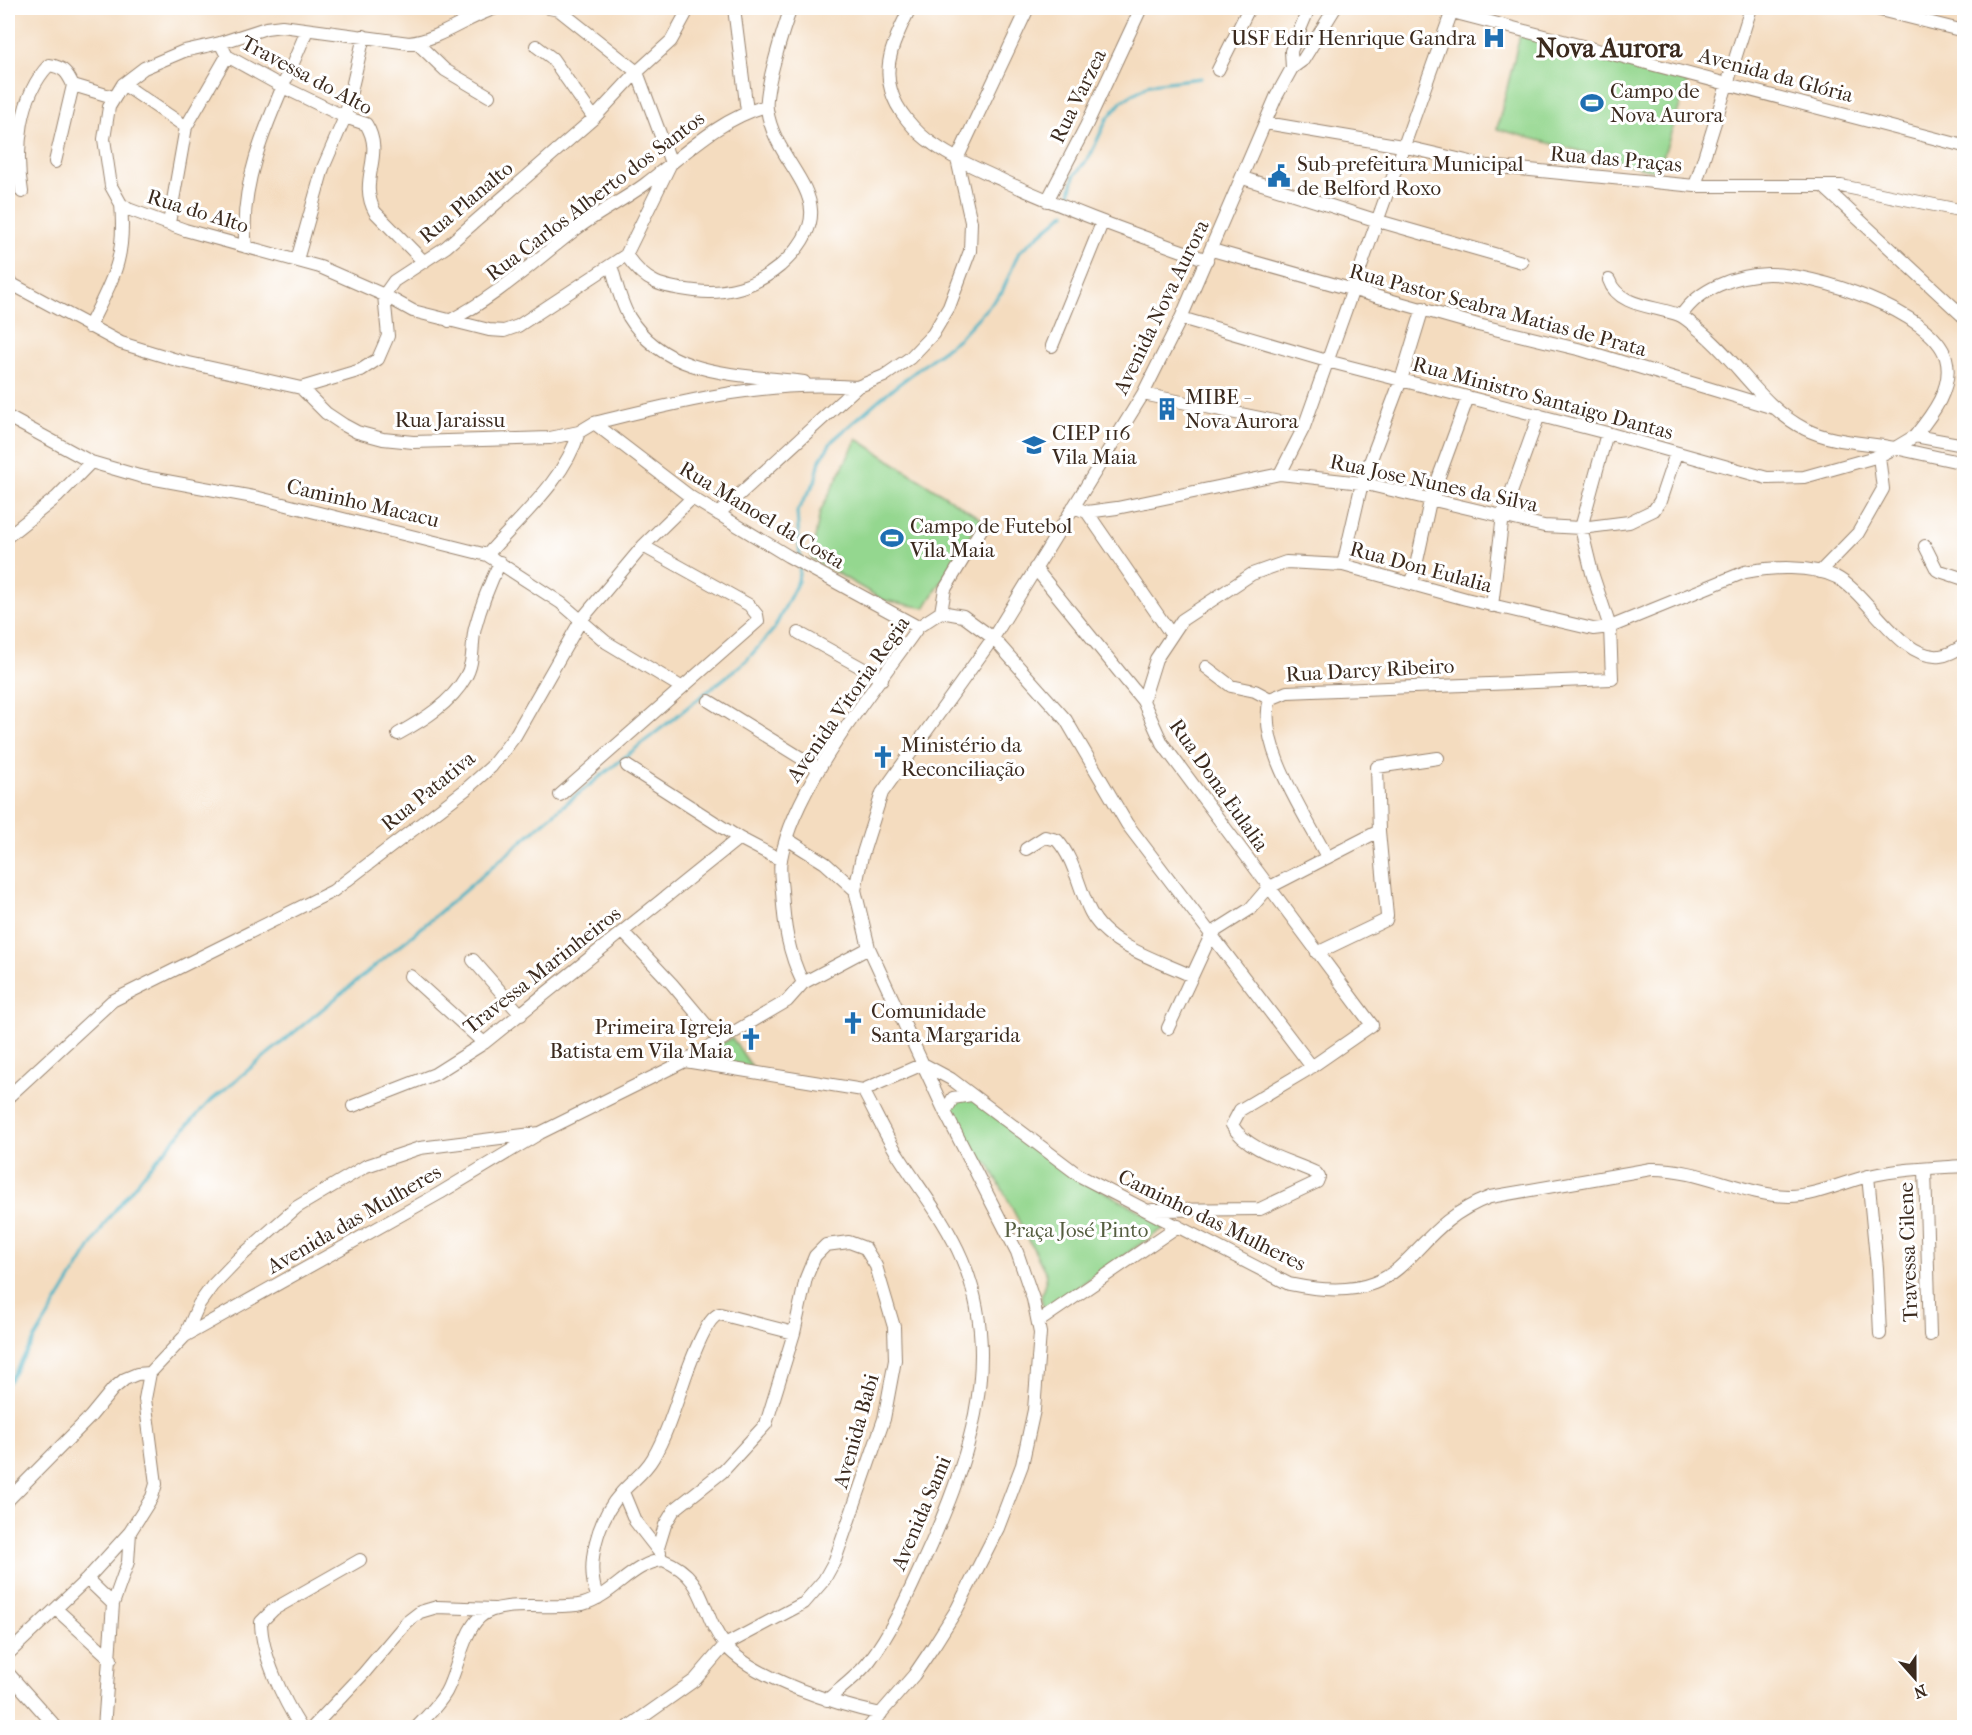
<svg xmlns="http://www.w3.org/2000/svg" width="1972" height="1735" font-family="'IM FELL French Canon',serif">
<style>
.green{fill:#94d78f;stroke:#688056;stroke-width:1.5}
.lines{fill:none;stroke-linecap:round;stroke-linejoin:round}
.stream{stroke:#45b1c3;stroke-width:3}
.minor-casing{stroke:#98836e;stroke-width:14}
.minor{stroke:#fff;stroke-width:12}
.labels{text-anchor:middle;stroke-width:6;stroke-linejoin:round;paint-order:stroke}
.poi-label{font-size:21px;fill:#3b2a1e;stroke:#fff;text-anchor:start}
.street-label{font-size:21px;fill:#3b2a1e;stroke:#fff}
.park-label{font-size:21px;fill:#565e40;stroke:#fff}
.district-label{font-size:27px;font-weight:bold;fill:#3b2a1e;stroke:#fff}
</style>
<rect width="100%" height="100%" fill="#fff"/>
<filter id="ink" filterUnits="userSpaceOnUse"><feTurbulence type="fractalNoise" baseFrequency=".0167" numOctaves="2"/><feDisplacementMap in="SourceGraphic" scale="12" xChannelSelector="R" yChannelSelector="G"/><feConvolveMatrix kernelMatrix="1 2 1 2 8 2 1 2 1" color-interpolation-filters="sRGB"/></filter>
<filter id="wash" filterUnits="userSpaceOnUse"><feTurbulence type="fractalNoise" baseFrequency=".008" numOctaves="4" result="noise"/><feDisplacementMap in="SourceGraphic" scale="24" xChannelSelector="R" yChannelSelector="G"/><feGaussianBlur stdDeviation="1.35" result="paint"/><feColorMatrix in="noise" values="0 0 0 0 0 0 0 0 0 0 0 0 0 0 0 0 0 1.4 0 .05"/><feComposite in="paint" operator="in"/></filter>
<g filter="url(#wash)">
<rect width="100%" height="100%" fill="#f4dcbf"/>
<path class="green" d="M 1520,35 L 1689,78 L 1658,172 L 1497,129 Z
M 857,439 L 981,519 L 925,608 L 883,600 L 811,558 L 820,512 Z
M 732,1038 L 752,1067 L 694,1059 Z
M 972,1098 L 1062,1168 L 1167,1226 L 1044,1310 L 1041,1297 L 1047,1275 L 990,1166 L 975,1154 L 951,1110 L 954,1101 Z"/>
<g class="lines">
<path class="stream" d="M 1068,203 L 1074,176 L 1090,156 L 1107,119 L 1122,101 L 1150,84 L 1201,78
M 800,559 L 797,511 L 815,482 L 820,460 L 832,441 L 882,397 L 959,338 L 1002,292 L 1019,252 L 1066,212
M 8,1383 L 107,1220 L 148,1169 L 208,1103 L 420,929 L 558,810 L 746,661 L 774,629 L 798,581 L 800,565"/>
</g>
</g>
<g filter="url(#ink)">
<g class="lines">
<g class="minor-casing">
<path id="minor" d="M 496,8 C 465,18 441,39 409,43 L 282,26 L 266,28 L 220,43 L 184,51 L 144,68 L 123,84 L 109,107 L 104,139 L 111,186 L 121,204 L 128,209 L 185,230 L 320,267 L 384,295 L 413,311 L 489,330 L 504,331 L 518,326 L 626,255
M 549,8 L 559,10 L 637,72 L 671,163 L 626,255
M 734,8 L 747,111
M 910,8 C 898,33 882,61 891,90 C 896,110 916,133 933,144 C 954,159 978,169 1002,180 C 1069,211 1138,235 1207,260
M 1437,8 L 1964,146
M 1872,8 L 1964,31
M 416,42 L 445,70 L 489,96
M 220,43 L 227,56 L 283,87 L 345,117 L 366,124 C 386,156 357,179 375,212 L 424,262
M 536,46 L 552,58 L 594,118
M 1292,68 L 1291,51 L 1309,8
M 1218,70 L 1249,8
M 123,84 L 186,127
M 1266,123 L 1402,146 L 1488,166 L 1695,186 L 1841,186 L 1964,211
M 55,162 L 73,85
M 1243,178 L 1375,220 L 1522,262
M 1695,186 L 1751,8
M 1824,187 L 1964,317
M 22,192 C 15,151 19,96 49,65 C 63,67 67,72 73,85 L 113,97
M 1047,201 L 1086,126 L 1141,8
M 169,223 L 186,127 L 227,56
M 246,247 C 236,174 281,95 307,30
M 1212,250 L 1478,325 L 1582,350 L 1774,408
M 626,255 C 646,284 662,287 695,291 C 726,295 756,286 780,266 C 853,201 776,173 767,109 C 764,90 784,27 791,8
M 297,260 L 323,168 L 345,117 L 364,36
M 611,265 C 616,282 620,301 629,317 C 666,378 741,374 804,382
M 1609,280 C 1618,307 1656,306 1679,315 C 1686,318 1692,324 1698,329 C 1737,359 1760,406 1805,429 C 1833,443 1866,442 1895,448 L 1915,436 L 1964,445
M 8,282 L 121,343 L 180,361 L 301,388 L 361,370 L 378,359 L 388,336 L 384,295 L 394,281 L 446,247 L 594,118 L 637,72 L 671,41 L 689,8
M 1681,316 C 1699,288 1736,275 1768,274 C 1813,273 1932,311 1946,358 C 1954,387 1932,415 1915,436
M 1181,318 L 1327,361 L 1607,433 L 1767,478 L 1804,477 L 1879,456 L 1895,448 L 1964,463
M 449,321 C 496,297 533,262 575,230 C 597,213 622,201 644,185 C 684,155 717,120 766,106
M 89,327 C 113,278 126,260 121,204
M 1052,346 L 1102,223
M 301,388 L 326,413 L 344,425 L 357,432 L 383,439 L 413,442 L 550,438 L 579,432 L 594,423 C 680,402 768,379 857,387
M 1143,394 L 1304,427
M 8,417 L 91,462 L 139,476 L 259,498 L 487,555 L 561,603 L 606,642 L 681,687
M 594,423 L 692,498 L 788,556 L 918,627
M 1280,474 L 1304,427 L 1453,8
M 1073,507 L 1087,512 L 1117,508 L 1280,474 L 1362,483 L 1544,526 L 1581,528 L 1629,522 L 1654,510 L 1660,501 L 1676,453
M 1087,512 L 1171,634
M 718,514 L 857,387 L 884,376 L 910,358 L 933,334 L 949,307 L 970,251 L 971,222 L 957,159 L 1028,8
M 8,536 L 57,497 L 91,462
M 1925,546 L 1937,570 L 1964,579
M 487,555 C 519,518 565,480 579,432
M 1343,565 L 1362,483 L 1401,380 L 1423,308
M 1035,568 L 1143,701 L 1162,743 L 1372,1025 L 1307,1070 L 1240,1110 L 1232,1125 C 1247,1151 1291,1161 1316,1173 L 1319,1177 L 1317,1182 L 1260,1209 L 1152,1210
M 1820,572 L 1858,533 L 1883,489 L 1879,456
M 1412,584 L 1430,501 L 1468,397
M 1492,606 L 1503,515 L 1539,415
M 941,612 L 963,616 L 993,638 L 1066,720 L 1127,824 L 1312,1067
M 799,633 L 882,679
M 1206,667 L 1231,686 L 1255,691 L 1270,699
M 709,701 L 819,769
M 1143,701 L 1156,659 L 1182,620 L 1252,574 L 1286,562 L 1343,565 L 1466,599 L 1593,629 L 1610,627 L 1745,572 C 1772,567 1810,565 1836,577 C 1868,593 1900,660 1940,656 C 1949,655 1957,650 1964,645
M 398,734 C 423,720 451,703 465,678 C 475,662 471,644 475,628 C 481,605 490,583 500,562
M 627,766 L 739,838 L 781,860
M 560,795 L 758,621 L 757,615 L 749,605 L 643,546
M 787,839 L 825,863 L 855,890
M 1026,849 L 1045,837 L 1057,840 C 1075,860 1078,887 1090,911 C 1107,946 1158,960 1192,976
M 1327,857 C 1306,816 1256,744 1270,699 L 1287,692 L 1612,679 L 1610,627 L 1592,573 L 1581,528 L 1607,433
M 623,932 L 672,984 L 719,1040
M 1317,953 L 1386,920 L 1387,916 L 1379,831 L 1377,767 L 1438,758
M 473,960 L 521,1015
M 410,976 L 484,1043
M 803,983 C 788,952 784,925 782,891 C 781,880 779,869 781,859 C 794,785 875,689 918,627 L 941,612 L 945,589 L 985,523
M 1168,1028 L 1212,933 L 1250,909 L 1268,888 L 1379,831
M 685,1061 L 863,1090 L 923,1064 L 951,1079 L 1080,1176 L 1289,1284 C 1419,1311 1397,1232 1490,1197 L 1651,1169 C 1701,1168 1741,1195 1789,1196 C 1816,1196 1843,1182 1869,1176 C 1900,1169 1933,1168 1964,1166
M 8,1097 L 112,1001 L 333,891 L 465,790 L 491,767 L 515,736 L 581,620 L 643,546 L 692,498
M 353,1106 L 435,1074 L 484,1043 L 739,838
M 945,1112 L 953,1098 L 971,1095
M 1925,1169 L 1930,1335
M 1868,1176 L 1877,1268 L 1880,1334
M 1038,1322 L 1178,1226
M 185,1336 L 440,1193 L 540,1133 L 685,1061 L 787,1001 L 803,983 L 869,948
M 623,1492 L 635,1521 L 660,1553
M 8,1500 L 90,1417 L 113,1389 L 125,1379 L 137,1374 L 150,1373
M 87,1579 L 113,1604
M 598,1598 C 584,1565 598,1518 622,1492 C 633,1480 645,1472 653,1458 C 668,1432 677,1400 687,1372 C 692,1359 707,1316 720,1314 L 794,1333
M 56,1609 L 111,1659
M 8,1654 L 87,1579 L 130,1532
M 8,1673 L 57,1728
M 827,1700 C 841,1688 859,1675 870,1660 C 892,1631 907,1597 922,1564 C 966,1469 1006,1361 962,1259 C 945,1219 917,1186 895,1150 C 883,1131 874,1110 863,1090
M 104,1728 L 113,1604 L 128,1562 L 130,1532 L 152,1497 L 156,1484 L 145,1399 L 150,1373 L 185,1336 L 199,1304 L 212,1286 L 238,1259 L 297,1207 L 366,1166 L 420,1148 L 540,1133
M 301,1728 C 284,1701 261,1654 261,1622 L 274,1609 L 360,1560
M 312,1728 L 364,1673 L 407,1622 L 420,1612 L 437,1607 L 494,1609
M 416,1728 C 427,1716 438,1706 446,1692 C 457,1672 463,1632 480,1617 C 501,1598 555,1611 583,1604 C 613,1596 632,1563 663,1560 C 709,1578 699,1614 726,1646 C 754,1679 839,1705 881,1714
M 627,1728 L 695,1680 L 725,1645 L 804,1603 L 824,1580 L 835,1560 L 884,1419 L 895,1360 L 894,1327 L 876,1266 L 865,1248 L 849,1242 L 826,1245 L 815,1256 L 806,1278 L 794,1333 L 766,1424 L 722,1472 L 674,1510 L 665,1525 L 658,1548
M 868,1728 L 914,1675 L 935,1644 L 957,1609 L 998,1528 L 1022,1465 L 1034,1410 L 1040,1333 L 1033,1299 L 1017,1252 L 945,1112 L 869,948 L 855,890 L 862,856 L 882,793 L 993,638 L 1143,394 L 1181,318 L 1276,97 L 1292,68 L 1303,60 L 1335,8"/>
</g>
<use href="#minor" class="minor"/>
</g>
</g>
<defs>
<g id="hospital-bare" transform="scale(1.8)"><path d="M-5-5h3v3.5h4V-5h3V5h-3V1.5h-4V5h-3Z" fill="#1f6fb2" stroke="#fff" stroke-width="2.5" paint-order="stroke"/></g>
<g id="stadium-bare" transform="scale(1.8)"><path d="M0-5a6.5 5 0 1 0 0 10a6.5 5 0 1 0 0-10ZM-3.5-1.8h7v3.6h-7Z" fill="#1f6fb2" stroke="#fff" stroke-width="2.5" paint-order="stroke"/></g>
<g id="civic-bare" transform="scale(1.8)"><path d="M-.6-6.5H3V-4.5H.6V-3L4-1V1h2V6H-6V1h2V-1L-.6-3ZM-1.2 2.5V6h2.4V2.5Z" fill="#1f6fb2" stroke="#fff" stroke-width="2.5" paint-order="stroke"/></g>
<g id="building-bare" transform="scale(1.8)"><path d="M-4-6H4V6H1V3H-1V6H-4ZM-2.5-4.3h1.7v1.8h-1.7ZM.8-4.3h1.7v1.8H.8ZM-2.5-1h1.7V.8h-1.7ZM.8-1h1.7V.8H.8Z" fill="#1f6fb2" stroke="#fff" stroke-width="2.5" paint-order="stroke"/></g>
<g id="school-bare" transform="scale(1.8)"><path d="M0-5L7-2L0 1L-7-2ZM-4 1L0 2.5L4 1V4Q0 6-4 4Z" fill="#1f6fb2" stroke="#fff" stroke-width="2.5" paint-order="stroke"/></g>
<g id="church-bare" transform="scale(1.8)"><path d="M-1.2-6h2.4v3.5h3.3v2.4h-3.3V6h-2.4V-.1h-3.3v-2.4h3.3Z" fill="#1f6fb2" stroke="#fff" stroke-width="2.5" paint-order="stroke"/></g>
</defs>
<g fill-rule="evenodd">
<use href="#hospital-bare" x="1494" y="38"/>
<use href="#stadium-bare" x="1592" y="103"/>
<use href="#civic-bare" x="1279" y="176"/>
<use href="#building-bare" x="1167" y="409"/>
<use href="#school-bare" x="1034" y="445"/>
<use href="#stadium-bare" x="892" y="538"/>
<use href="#church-bare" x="883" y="757"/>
<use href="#church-bare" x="853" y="1023"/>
<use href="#church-bare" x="751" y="1039"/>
</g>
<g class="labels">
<g class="poi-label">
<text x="1476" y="45" text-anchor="end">USF Edir Henrique Gandra</text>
<text x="1610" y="98">Campo de<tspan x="1610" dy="24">Nova Aurora</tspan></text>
<text x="1297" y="171">Sub-prefeitura Municipal<tspan x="1297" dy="24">de Belford Roxo</tspan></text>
<text x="1185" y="404">MIBE -<tspan x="1185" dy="24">Nova Aurora</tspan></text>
<text x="1052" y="440">CIEP 116<tspan x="1052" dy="24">Vila Maia</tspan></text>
<text x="910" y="533">Campo de Futebol<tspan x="910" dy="24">Vila Maia</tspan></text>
<text x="901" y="752">Ministério da<tspan x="901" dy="24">Reconciliação</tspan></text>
<text x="871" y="1018">Comunidade<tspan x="871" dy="24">Santa Margarida</tspan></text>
<text x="733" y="1034" text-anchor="end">Primeira Igreja<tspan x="733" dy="24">Batista em Vila Maia</tspan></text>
</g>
<g class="street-label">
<text transform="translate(307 75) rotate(28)" y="7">Travessa do Alto</text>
<text transform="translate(1776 75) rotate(15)" y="7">Avenida da Glória</text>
<text transform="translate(1078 96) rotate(-64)" y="7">Rua Varzea</text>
<text transform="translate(1616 159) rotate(5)" y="7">Rua das Praças</text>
<text transform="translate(595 196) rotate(-37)" y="7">Rua Carlos Alberto dos Santos</text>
<text transform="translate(466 202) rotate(-40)" y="7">Rua Planalto</text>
<text transform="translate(198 211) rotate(17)" y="7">Rua do Alto</text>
<text transform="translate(1161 307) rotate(-64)" y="7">Avenida Nova Aurora</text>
<text transform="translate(1498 310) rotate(15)" y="7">Rua Pastor Seabra Matias de Prata</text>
<text transform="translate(1543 398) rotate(15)" y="7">Rua Ministro Santaigo Dantas</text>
<text x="450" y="427">Rua Jaraissu</text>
<text transform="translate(1434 483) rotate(12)" y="7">Rua Jose Nunes da Silva</text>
<text transform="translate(363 503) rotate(13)" y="7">Caminho Macacu</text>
<text transform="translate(762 515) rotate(31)" y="7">Rua Manoel da Costa</text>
<text transform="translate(1421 567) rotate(15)" y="7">Rua Don Eulalia</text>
<text transform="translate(1370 670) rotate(-3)" y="7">Rua Darcy Ribeiro</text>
<text transform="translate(848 699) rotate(-55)" y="7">Avenida Vitoria Regia</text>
<text transform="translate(1219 785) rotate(55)" y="7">Rua Dona Eulalia</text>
<text transform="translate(428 791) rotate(-39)" y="7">Rua Patativa</text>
<text transform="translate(542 970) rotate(-38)" y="7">Travessa Marinheiros</text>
<text transform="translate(354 1219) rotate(-30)" y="7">Avenida das Mulheres</text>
<text transform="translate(1212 1220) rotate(26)" y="7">Caminho das Mulheres</text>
<text transform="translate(1908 1252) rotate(-92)" y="7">Travessa Cilene</text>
<text transform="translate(856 1431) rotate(-74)" y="7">Avenida Babi</text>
<text transform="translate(921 1513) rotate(-67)" y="7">Avenida Sami</text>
</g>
<g class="park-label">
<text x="1076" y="1237">Praça José Pinto</text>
</g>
<g class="district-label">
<text x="1609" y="57">Nova Aurora</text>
</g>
</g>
<rect width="1972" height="1735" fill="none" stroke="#fff" stroke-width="30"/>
<g transform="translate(1915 1678) rotate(159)" stroke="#ffffff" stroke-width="4.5" paint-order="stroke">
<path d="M0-4.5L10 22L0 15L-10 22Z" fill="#3b2a1e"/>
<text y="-9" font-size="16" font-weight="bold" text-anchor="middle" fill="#3b2a1e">N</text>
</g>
</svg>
